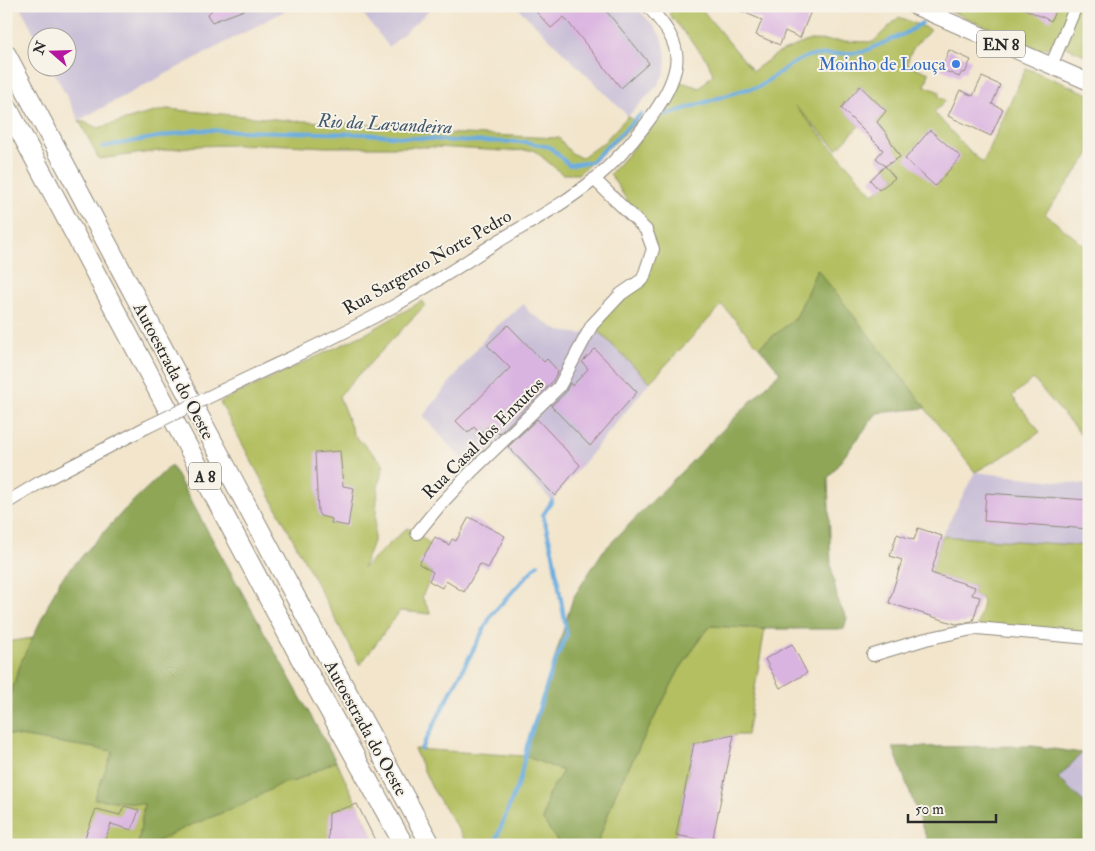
<svg xmlns="http://www.w3.org/2000/svg" width="1095" height="851" font-family="'IM FELL Double Pica',serif">
<style>
.industrial{fill:#c9bfd7}
.green{fill:#b3bf61;stroke:#6f7546;fill-rule:evenodd}
.forest{fill:#8ea657;stroke:#5c6841}
.lines{fill:none;stroke-linecap:round;stroke-linejoin:round}
.stream{stroke:#6cade0;stroke-width:4}
.building{fill:#dab4e1}
.minor-casing{stroke:#8e887c;stroke-width:14}
.major-casing{stroke:#8e887c;stroke-width:18}
.highway-casing{stroke:#8e887c;stroke-width:21}
.minor{stroke:#fff;stroke-width:12}
.major{stroke:#fff;stroke-width:16}
.highway{stroke:#fff;stroke-width:19}
.minor-bridge-casing{stroke:#8e887c;stroke-width:14;stroke-linecap:butt}
.minor-bridge{stroke:#fff;stroke-width:12}
.shop-dot{fill:#3f7fe0;stroke:#f7f3e8;stroke-width:2}
.labels{text-anchor:middle;stroke-width:4;stroke-linejoin:round;paint-order:stroke}
.shield{fill:#f7f3e8;stroke:#686764;stroke-width:1}
.shield-label{font-size:16px;font-weight:bold;fill:#2b2b2b}
.shop-label{font-size:18px;fill:#366cbe;stroke:#f7f3e8;text-anchor:end}
.street-label{font-size:18px;fill:#2b2b2b;stroke:#f7f3e8}
.water-label{font-size:19px;font-style:italic;fill:#42586a;stroke:#f7f3e8}
</style>
<rect width="100%" height="100%" fill="#f7f3e8"/>
<filter id="ink" filterUnits="userSpaceOnUse"><feTurbulence type="fractalNoise" baseFrequency=".02" numOctaves="2"/><feDisplacementMap in="SourceGraphic" scale="10" xChannelSelector="R" yChannelSelector="G"/><feConvolveMatrix kernelMatrix="1 2 1 2 8 2 1 2 1" color-interpolation-filters="sRGB"/></filter>
<filter id="wash" filterUnits="userSpaceOnUse"><feTurbulence type="fractalNoise" baseFrequency=".0096" numOctaves="4" result="noise"/><feDisplacementMap in="SourceGraphic" scale="20" xChannelSelector="R" yChannelSelector="G"/><feGaussianBlur stdDeviation="1.12" result="paint"/><feColorMatrix in="noise" values="0 0 0 0 0 0 0 0 0 0 0 0 0 0 0 0 0 1.4 0 .05"/><feComposite in="paint" operator="in"/></filter>
<g filter="url(#wash)">
<rect width="100%" height="100%" fill="#f2e5cc"/>
<path class="industrial" d="M 20,6 L 294,6 L 79,120 L 52,68 L 68,68 L 68,38 L 38,38 L 37,39 Z
M 357,6 L 434,6 L 389,47 Z
M 516,6 L 635,6 L 655,27 L 663,40 L 666,56 L 665,71 L 658,85 L 628,116 Z
M 524,304 L 529,312 L 559,331 L 582,334 L 592,325 L 650,382 L 552,501 L 500,444 L 472,471 L 423,416 L 490,332 Z
M 975,472 L 1089,485 L 1089,546 L 942,536 Z
M 1082,753 L 1089,758 L 1089,807 L 1058,778 Z"/>
<path class="green" d="M 676,6 L 699,6 L 753,71 L 778,53 L 810,40 L 873,42 L 899,17 L 931,30 C 920,40 910,48 907,64 L 929,73 L 925,86 L 940,92 L 939,96 L 946,101 L 934,112 L 968,150 L 983,163 L 1026,68 L 1089,94 L 1089,155 L 1045,214 L 1089,249 L 1089,369 L 1080,380 L 1089,390 L 1089,444 L 1033,379 L 1012,396 L 1040,432 L 1014,450 L 975,472 L 817,270 L 796,318 L 759,347 L 722,305 L 650,382 L 592,325 L 643,279 L 653,249 L 646,230 L 610,174 L 662,116 L 681,82 L 700,88 L 713,74 L 707,60 L 669,14 ZM 860,86 L 886,110 L 877,122 L 886,133 L 899,157 L 885,166 L 895,178 L 873,194 L 795,106 L 837,149 L 859,126 L 842,108 Z
M 939,6 L 1089,6 L 1089,57 L 1060,44 L 1039,50 Z
M 167,109 L 286,120 L 382,125 L 441,133 L 559,138 L 570,152 L 581,158 L 604,142 L 628,116 L 637,123 L 578,174 L 562,174 L 534,150 L 503,151 L 435,147 L 325,147 L 269,144 L 196,146 L 99,159 L 79,120 L 98,128 L 139,116 Z
M 422,301 L 425,305 L 339,396 L 354,435 L 384,464 L 378,487 L 374,539 L 363,568 L 407,528 L 417,533 L 431,545 L 420,564 L 433,572 L 422,597 L 431,614 L 400,611 L 360,665 L 220,402 L 367,333 Z
M 942,536 L 1089,546 L 1089,638 L 977,628 L 983,602 L 980,597 L 972,595 L 975,587 L 931,573 Z
M 711,626 L 765,629 L 747,735 L 737,735 L 694,743 L 676,835 L 669,845 L 597,845 L 616,792 L 679,670 L 702,636 Z
M 33,638 L 22,660 L 6,706 L 6,642 Z
M 6,734 L 114,751 L 144,804 L 138,845 L 6,845 Z
M 414,749 L 525,756 L 563,771 L 548,795 L 543,820 L 560,845 L 468,845 L 432,788 Z
M 336,761 L 377,845 L 151,845 L 186,827 L 242,805 L 280,784 L 295,781 Z"/>
<path class="forest" d="M 817,269 L 926,408 L 877,413 L 828,478 L 831,566 L 838,602 L 847,618 L 844,629 L 765,629 L 711,626 L 702,636 L 679,670 L 616,792 L 597,845 L 560,845 L 543,820 L 548,795 L 563,771 L 525,756 L 573,598 L 603,551 L 780,372 L 759,347 L 796,318 Z
M 171,465 L 336,761 L 295,781 L 280,784 L 242,805 L 186,827 L 151,845 L 138,845 L 144,804 L 94,799 L 113,751 L 6,734 L 6,706 L 22,660 L 60,580 L 126,508 Z
M 1032,746 L 1082,753 L 1058,778 L 1089,807 L 1089,845 L 929,845 L 893,747 Z"/>
<g class="lines">
<path class="stream" d="M 666,115 L 743,90 L 759,87 L 790,65 L 808,56 L 863,52 L 906,33 L 922,23
M 102,147 L 197,130 L 365,134 L 455,141 L 525,142 L 550,147 L 569,165 L 591,162 L 641,114
M 421,749 L 492,614 L 538,564
M 494,845 L 520,779 L 527,746 L 552,669 L 567,634 L 553,554 L 543,515 L 552,501"/>
</g>
<g id="blocks">
<path class="building" d="M 216,6 L 252,6 L 252,7 L 212,22 L 207,15 Z
M 531,6 L 602,6 L 649,63 L 621,88 L 564,17 L 551,28 Z
M 729,6 L 813,6 L 800,38 L 785,31 L 780,45 L 756,35 L 762,20 Z
M 1018,6 L 1057,6 L 1051,21 Z
M 949,50 L 971,60 L 965,73 L 962,72 L 959,77 L 941,69 Z
M 982,77 L 1000,85 L 992,104 L 1003,109 L 991,136 L 948,116 L 960,90 L 973,96 Z
M 860,86 L 886,111 L 877,122 L 886,133 L 900,157 L 885,166 L 876,158 L 883,150 L 841,108 Z
M 930,130 L 961,157 L 935,186 L 905,159 Z
M 885,166 L 895,178 L 879,190 L 870,180 Z
M 508,325 L 544,362 L 547,359 L 558,371 L 552,382 L 499,434 L 490,425 L 480,434 L 474,427 L 468,433 L 456,421 L 510,368 L 487,345 Z
M 595,349 L 637,392 L 590,446 L 551,406 L 565,393 L 570,383 L 572,386 L 588,369 L 582,362 Z
M 537,419 L 580,465 L 555,496 L 508,447 Z
M 340,451 L 343,486 L 354,488 L 348,526 L 331,523 L 332,519 L 320,516 L 318,512 L 315,453 Z
M 986,493 L 1089,500 L 1089,529 L 984,521 Z
M 469,517 L 505,536 L 488,568 L 480,564 L 464,592 L 446,581 L 442,588 L 429,581 L 433,572 L 419,564 L 435,537 L 449,545 L 452,539 L 456,541 Z
M 918,528 L 942,536 L 931,573 L 975,587 L 972,595 L 980,597 L 973,621 L 956,624 L 889,603 L 902,560 L 890,556 L 897,534 L 914,540 Z
M 792,644 L 807,673 L 780,688 L 765,659 Z
M 734,735 L 712,842 L 676,835 L 694,743 Z
M 357,804 L 376,842 L 367,845 L 328,845 L 329,813 Z
M 124,806 L 139,810 L 132,830 L 111,824 L 103,845 L 82,845 L 96,809 L 120,815 Z"/>
</g>
</g>
<g filter="url(#ink)">
<use href="#blocks" fill-opacity="0" stroke="#8e887c" stroke-width="1"/>
<g class="lines">
<g class="minor-casing">
<path id="minor" d="M 1051,66 L 1076,6
M 217,393 C 276,364 337,338 394,306 C 429,286 463,264 497,242 C 530,222 566,203 596,178 C 623,155 671,101 676,65 C 680,42 662,22 648,6
M 6,503 L 39,483 L 147,427
M 417,533 L 439,506 L 472,471 L 559,387 L 592,325 L 621,294 L 643,279 L 653,249 L 646,230 L 594,179
M 873,655 L 926,639 L 977,628 L 1089,638"/>
</g>
<g class="major-casing">
<path id="major" d="M 914,6 L 1089,82"/>
</g>
<g class="highway-casing">
<path id="highway" d="M 6,54 L 318,639 L 431,845
M 6,105 L 303,663 L 404,845"/>
</g>
<use href="#minor" class="minor"/>
<use href="#major" class="major"/>
<use href="#highway" class="highway"/>
<g class="minor-bridge-casing">
<path id="minor-bridge" d="M 147,427 L 217,393"/>
</g>
<use href="#minor-bridge" class="minor-bridge"/>
</g>
</g>
<circle class="shop-dot" cx="956" cy="64" r="5"/>
<g class="labels">
<g class="shield">
<rect x="977" y="30.5" width="48" height="27" rx="4"/>
<rect x="189" y="462.5" width="32" height="27" rx="4"/>
</g>
<g class="shield-label">
<text x="1001" y="50">EN 8</text>
<text x="205" y="482">A 8</text>
</g>
<g class="shop-label">
<text x="946" y="70">Moinho de Louça</text>
</g>
<g class="street-label">
<text transform="translate(427 262) rotate(-30)" y="6">Rua Sargento Norte Pedro</text>
<text transform="translate(174 371) rotate(62)" y="6">Autoestrada do Oeste</text>
<text transform="translate(483 438) rotate(-45)" y="6">Rua Casal dos Enxutos</text>
<text transform="translate(366 728) rotate(61)" y="6">Autoestrada do Oeste</text>
</g>
<g class="water-label">
<text transform="translate(385 123) rotate(3)" y="7">Rio da Lavandeira</text>
</g>
</g>
<rect width="1095" height="851" fill="none" stroke="#f7f3e8" stroke-width="25"/>
<g transform="translate(52 52) rotate(290)"><circle r="24" fill="#f7f3e8" stroke="#a5a39c"/>
<path d="M0-4L9 19L0 12L-9 19Z" fill="#b5179e"/>
<text y="-8" font-size="14" font-weight="bold" text-anchor="middle" fill="#2b2b2b">N</text>
</g>
<path d="M908 814v8h88v-8" fill="none" stroke="#2b2b2b" stroke-width="2.5"/>
<text x="915" y="814" font-size="15" fill="#2b2b2b" stroke="#f7f3e8" stroke-width="4" paint-order="stroke">50 m</text>
</svg>
